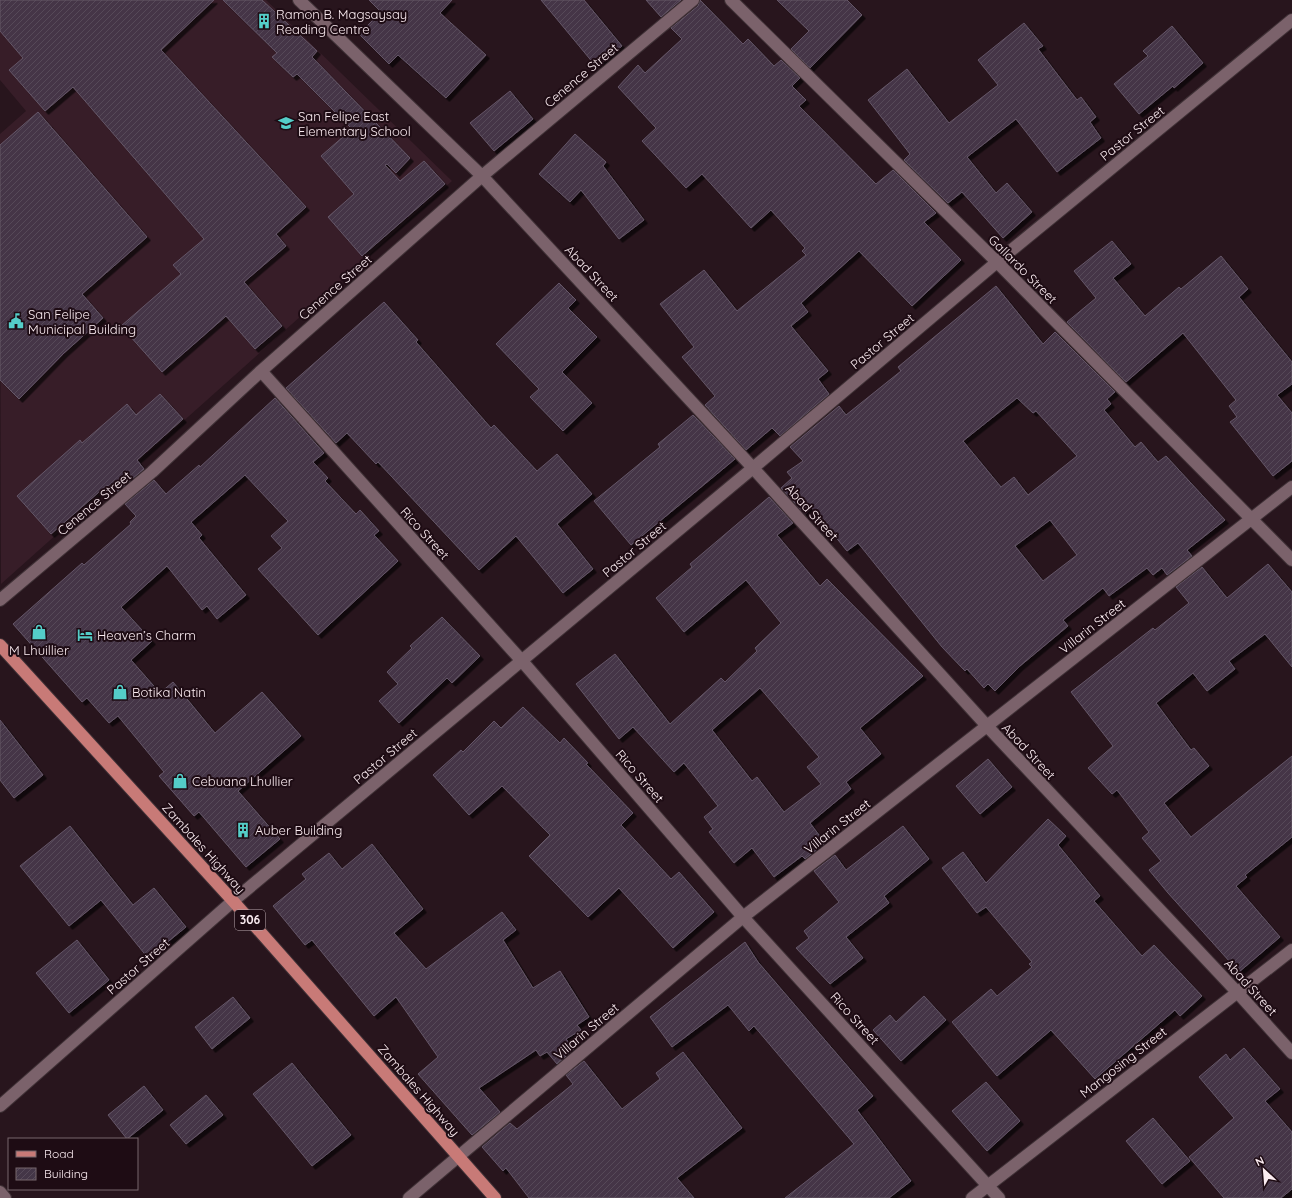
<svg xmlns="http://www.w3.org/2000/svg" width="1292" height="1198" font-family="Quicksand,sans-serif">
<style>
.built{fill:#371d28}
.building{fill:url(#building-hatch);stroke:#655668;fill-rule:evenodd;filter:url(#shadow)}
.lines{fill:none;stroke-linecap:round;stroke-linejoin:round}
.minor-casing{stroke:#3f3136;stroke-width:14}
.major-casing{stroke:#3f3136;stroke-width:14}
.minor{stroke:#7b626b;stroke-width:12}
.major{stroke:#c87a77;stroke-width:12}
.labels{text-anchor:middle;stroke-width:4;stroke-linejoin:round;paint-order:stroke}
.shield{fill:#1e0c14;stroke:#b9a9af;stroke-width:1}
.shield-label{font-size:12px;font-weight:bold;fill:#fbecf1}
.poi-label{font-size:13px;fill:#fbecf1;stroke:#1e0c14;text-anchor:start}
.street-label{font-size:13px;fill:#fbecf1;stroke:#1e0c14}
</style>
<defs>
<pattern id="building-hatch" width="6" height="6" patternUnits="userSpaceOnUse"><rect width="6" height="6" fill="#443647"/><path d="M-1 1l2-2M0 6l6-6M5 7l2-2" fill="none" stroke="#574a59"/></pattern>
<filter id="shadow"><feDropShadow dx="3.5" dy="3.5" stdDeviation="0" flood-color="#0009"/></filter>
</defs>
<rect width="100%" height="100%" fill="#28151d"/>
<path class="built" d="M 0,0 L 266,0 L 452,181 L 1,584 L 0,134 L 26,111 L 0,80 Z"/>
<path class="building" d="M 0,0 L 214,0 L 161,50 L 306,207 L 276,234 L 286,246 L 244,282 L 282,326 L 255,349 L 226,316 L 162,372 L 121,326 L 181,274 L 173,265 L 204,239 L 73,87 L 45,111 L 9,70 L 23,58 L 0,31 Z
M 223,0 L 262,0 L 317,51 L 312,57 L 410,158 L 396,173 L 387,164 L 385,165 L 400,181 L 424,161 L 445,184 L 362,256 L 328,217 L 354,194 L 321,156 L 352,129 L 297,74 L 293,77 L 272,57 L 277,53 Z
M 369,0 L 452,0 L 440,13 L 486,55 L 446,98 L 398,55 L 389,64 L 359,34 L 381,12 Z
M 541,0 L 584,0 L 622,46 L 598,66 L 595,62 L 594,64 Z
M 646,0 L 681,0 L 661,17 Z
M 700,0 L 743,44 L 748,39 L 774,66 L 781,60 L 800,78 L 792,86 L 806,100 L 799,106 L 876,184 L 893,170 L 936,213 L 924,222 L 961,260 L 912,306 L 859,251 L 801,303 L 808,312 L 791,326 L 828,371 L 818,379 L 829,394 L 780,436 L 772,428 L 746,450 L 705,405 L 715,396 L 682,357 L 694,347 L 660,304 L 704,270 L 737,311 L 806,255 L 802,251 L 805,248 L 771,210 L 751,228 L 702,174 L 686,188 L 642,141 L 656,128 L 618,87 L 638,65 L 645,73 L 682,39 L 671,28 L 698,6 Z
M 777,0 L 847,0 L 862,15 L 810,68 L 791,49 L 809,31 Z
M 1024,23 L 1043,46 L 1038,49 L 1077,100 L 1081,97 L 1096,117 L 1090,122 L 1101,138 L 1057,172 L 1016,119 L 967,157 L 996,193 L 1007,183 L 1032,212 L 1003,238 L 962,192 L 948,203 L 904,160 L 910,154 L 868,100 L 907,69 L 949,123 L 998,85 L 978,60 Z
M 1172,26 L 1203,63 L 1174,88 L 1173,86 L 1139,114 L 1114,84 L 1148,56 L 1143,51 Z
M 510,91 L 533,119 L 494,151 L 470,123 Z
M 38,112 L 147,237 L 82,294 L 103,318 L 64,353 L 19,399 L 0,380 L 0,145 Z
M 575,134 L 606,162 L 603,166 L 644,220 L 619,239 L 581,190 L 570,202 L 539,174 Z
M 1112,241 L 1131,264 L 1113,278 L 1145,316 L 1179,287 L 1181,289 L 1221,256 L 1248,289 L 1239,297 L 1292,362 L 1292,384 L 1277,395 L 1292,413 L 1292,461 L 1273,476 L 1230,422 L 1237,417 L 1229,406 L 1236,400 L 1183,333 L 1126,382 L 1067,322 L 1096,298 L 1074,271 Z
M 559,283 L 576,300 L 568,308 L 597,337 L 562,372 L 592,403 L 563,431 L 530,397 L 539,389 L 496,344 Z
M 996,286 L 1043,344 L 1055,332 L 1115,392 L 1107,399 L 1111,404 L 1104,410 L 1135,447 L 1141,442 L 1158,462 L 1166,456 L 1225,520 L 1187,550 L 1192,556 L 1167,575 L 1162,568 L 1153,575 L 1147,568 L 1109,596 L 1103,588 L 1063,620 L 1068,626 L 1020,666 L 995,691 L 988,684 L 984,688 L 967,669 L 965,671 L 942,647 L 858,543 L 847,551 L 812,508 L 805,514 L 781,488 L 792,478 L 787,472 L 803,461 L 790,447 L 839,406 L 846,415 L 901,371 L 898,367 ZM 1017,398 L 1033,413 L 1036,411 L 1077,456 L 1028,495 L 1014,477 L 1001,487 L 963,441 ZM 1050,520 L 1077,555 L 1043,581 L 1015,546 Z
M 384,302 L 418,340 L 416,342 L 491,428 L 494,425 L 537,471 L 557,454 L 592,494 L 557,524 L 593,569 L 563,593 L 516,536 L 479,570 L 378,462 L 376,464 L 347,433 L 336,443 L 286,388 Z
M 160,394 L 183,419 L 137,460 L 144,469 L 115,493 L 107,485 L 51,534 L 17,496 L 80,440 L 82,443 L 127,404 L 136,415 Z
M 275,398 L 324,453 L 313,462 L 328,478 L 325,481 L 356,514 L 360,510 L 379,531 L 374,535 L 398,561 L 318,635 L 258,569 L 282,548 L 271,536 L 288,521 L 245,475 L 191,522 L 202,535 L 199,538 L 246,595 L 217,619 L 207,606 L 202,610 L 167,566 L 121,607 L 152,641 L 131,660 L 160,693 L 173,682 L 215,733 L 262,692 L 301,736 L 238,791 L 280,839 L 246,867 L 199,812 L 194,816 L 159,776 L 164,772 L 118,716 L 109,723 L 87,698 L 82,702 L 13,624 L 82,563 L 84,565 L 131,524 L 130,522 L 136,516 L 125,504 L 154,480 L 166,494 L 199,465 L 200,467 Z
M 693,415 L 735,459 L 631,545 L 594,501 L 660,447 L 658,444 Z
M 769,497 L 793,523 L 777,535 L 820,586 L 827,579 L 923,676 L 860,728 L 881,754 L 846,782 L 851,789 L 810,823 L 825,843 L 805,859 L 802,856 L 774,877 L 752,848 L 734,863 L 709,832 L 713,829 L 704,817 L 718,806 L 684,763 L 674,772 L 633,727 L 619,739 L 576,684 L 615,654 L 670,724 L 721,678 L 725,682 L 757,651 L 755,648 L 781,623 L 746,580 L 684,632 L 656,598 L 692,567 L 690,564 ZM 760,688 L 819,757 L 807,767 L 821,784 L 784,812 L 757,777 L 752,781 L 712,730 Z
M 1268,564 L 1292,592 L 1292,667 L 1265,634 L 1229,661 L 1235,669 L 1207,691 L 1193,673 L 1156,703 L 1191,750 L 1194,748 L 1209,766 L 1164,803 L 1191,837 L 1292,756 L 1292,837 L 1245,875 L 1247,877 L 1236,886 L 1280,937 L 1239,972 L 1168,893 L 1149,870 L 1161,861 L 1142,838 L 1149,832 L 1117,790 L 1112,794 L 1088,768 L 1113,746 L 1071,692 L 1153,628 L 1155,630 L 1189,603 L 1176,587 L 1202,567 L 1227,598 Z
M 442,617 L 480,656 L 452,683 L 447,678 L 399,723 L 379,701 L 398,684 L 387,672 L 412,648 L 410,646 Z
M 523,707 L 560,743 L 564,738 L 588,763 L 586,764 L 633,813 L 621,825 L 671,879 L 679,872 L 714,912 L 673,948 L 619,888 L 588,917 L 529,856 L 550,835 L 502,786 L 469,815 L 433,775 L 461,750 L 463,752 L 494,721 L 501,728 Z
M 0,720 L 43,775 L 14,798 L 0,780 Z
M 988,759 L 1012,787 L 980,814 L 956,786 Z
M 1048,819 L 1066,836 L 1058,845 L 1100,896 L 1094,901 L 1142,956 L 1154,945 L 1202,996 L 1180,1016 L 1175,1010 L 1095,1079 L 1051,1030 L 997,1076 L 952,1022 L 991,989 L 997,996 L 1032,967 L 1029,964 L 1032,962 L 986,907 L 977,913 L 942,868 L 963,852 L 986,883 Z
M 70,826 L 133,905 L 154,888 L 186,927 L 148,958 L 101,900 L 69,926 L 20,866 Z
M 903,826 L 929,859 L 884,896 L 889,903 L 846,937 L 863,958 L 830,984 L 796,948 L 809,938 L 804,931 L 839,902 L 814,871 L 835,855 L 846,870 Z
M 372,844 L 423,909 L 394,933 L 426,969 L 502,912 L 516,930 L 503,940 L 533,988 L 560,971 L 589,1017 L 577,1025 L 581,1030 L 566,1039 L 574,1049 L 557,1064 L 547,1052 L 540,1056 L 536,1050 L 479,1088 L 500,1112 L 472,1135 L 418,1074 L 438,1057 L 396,997 L 374,1016 L 312,940 L 305,945 L 273,906 L 306,879 L 302,874 L 329,853 L 342,869 Z
M 77,940 L 109,980 L 69,1013 L 36,973 Z
M 745,942 L 758,962 L 873,1096 L 857,1110 L 911,1181 L 889,1198 L 785,1198 L 854,1144 L 754,1026 L 749,1031 L 728,1005 L 672,1047 L 650,1017 Z
M 924,996 L 946,1020 L 901,1061 L 873,1030 L 890,1015 L 896,1022 Z
M 233,997 L 250,1018 L 212,1049 L 195,1027 Z
M 1244,1048 L 1280,1089 L 1265,1101 L 1292,1132 L 1292,1189 L 1281,1198 L 1224,1198 L 1189,1157 L 1234,1118 L 1199,1077 L 1226,1054 L 1230,1060 Z
M 683,1052 L 742,1128 L 677,1178 L 694,1198 L 529,1198 L 506,1168 L 503,1171 L 482,1147 L 510,1123 L 517,1129 L 573,1084 L 566,1075 L 584,1061 L 622,1109 L 660,1079 L 656,1073 Z
M 292,1063 L 351,1135 L 312,1166 L 253,1094 Z
M 986,1082 L 1020,1121 L 987,1151 L 952,1111 Z
M 144,1086 L 163,1110 L 127,1139 L 108,1115 Z
M 206,1095 L 223,1115 L 186,1144 L 170,1125 Z
M 1153,1118 L 1190,1161 L 1162,1184 L 1126,1141 Z"/>
<g class="lines">
<g class="minor-casing">
<path id="minor" d="M 299,0 L 482,176 L 753,468 L 987,726 L 1237,992 L 1292,1053
M 731,0 L 997,262 L 1292,560
M 261,371 L 522,661 L 743,917 L 999,1198
M 0,600 L 152,472 L 261,371 L 482,176 L 693,0
M 0,1106 L 233,901 L 753,468 L 997,262 L 1292,20
M 0,1192 L 5,1198
M 409,1198 L 743,917 L 1292,487
M 972,1198 L 1292,950"/>
</g>
<g class="major-casing">
<path id="major" d="M 0,645 L 233,901 L 495,1198"/>
</g>
<use href="#minor" class="minor"/>
<use href="#major" class="major"/>
</g>
<defs>
<g id="building-bare" transform="scale(1.2)"><path d="M-4-6H4V6H1V3H-1V6H-4ZM-2.5-4.3h1.7v1.8h-1.7ZM.8-4.3h1.7v1.8H.8ZM-2.5-1h1.7V.8h-1.7ZM.8-1h1.7V.8H.8Z" fill="#54cdc8" stroke="#1e0c14" stroke-width="2.5" paint-order="stroke"/></g>
<g id="school-bare" transform="scale(1.2)"><path d="M0-5L7-2L0 1L-7-2ZM-4 1L0 2.5L4 1V4Q0 6-4 4Z" fill="#54cdc8" stroke="#1e0c14" stroke-width="2.5" paint-order="stroke"/></g>
<g id="civic-bare" transform="scale(1.2)"><path d="M-.6-6.5H3V-4.5H.6V-3L4-1V1h2V6H-6V1h2V-1L-.6-3ZM-1.2 2.5V6h2.4V2.5Z" fill="#54cdc8" stroke="#1e0c14" stroke-width="2.5" paint-order="stroke"/></g>
<g id="shop-bare" transform="scale(1.2)"><path d="M-5-2.5h2.3a2.7 3.5 0 0 1 5.4 0H5L5.5 6h-11ZM-1.5-2.5h3a1.5 2.3 0 0 0-3 0Z" fill="#54cdc8" stroke="#1e0c14" stroke-width="2.5" paint-order="stroke"/></g>
<g id="hotel-bare" transform="scale(1.2)"><path d="M-6-4.5h1.5V1H6V5H4.5V3h-9V5H-6ZM-4 0a1.8 1.8 0 1 1 3.6 0ZM.5 0V-2.5h3Q6-2.5 6 0Z" fill="#54cdc8" stroke="#1e0c14" stroke-width="2.5" paint-order="stroke"/></g>
</defs>
<g fill-rule="evenodd">
<use href="#building-bare" x="264" y="21"/>
<use href="#school-bare" x="286" y="123"/>
<use href="#civic-bare" x="16" y="321"/>
<use href="#shop-bare" x="39" y="632"/>
<use href="#hotel-bare" x="85" y="635"/>
<use href="#shop-bare" x="120" y="692"/>
<use href="#shop-bare" x="180" y="781"/>
<use href="#building-bare" x="243" y="830"/>
</g>
<g class="labels">
<rect class="shield" x="235" y="910" width="30" height="20" rx="3"/>
<g class="shield-label">
<text x="250" y="924">306</text>
</g>
<g class="poi-label">
<text x="276" y="19">Ramon B. Magsaysay<tspan x="276" dy="15">Reading Centre</tspan></text>
<text x="298" y="121">San Felipe East<tspan x="298" dy="15">Elementary School</tspan></text>
<text x="28" y="319">San Felipe<tspan x="28" dy="15">Municipal Building</tspan></text>
<text x="97" y="640">Heaven’s Charm</text>
<text x="39" y="655" text-anchor="middle">M Lhuillier</text>
<text x="132" y="697">Botika Natin</text>
<text x="192" y="786">Cebuana Lhullier</text>
<text x="255" y="835">Auber Building</text>
</g>
<g class="street-label">
<text transform="translate(581 75) rotate(-40)" y="5">Cenence Street</text>
<text transform="translate(1132 133) rotate(-39)" y="5">Pastor Street</text>
<text transform="translate(1023 269) rotate(45)" y="5">Gallardo Street</text>
<text transform="translate(592 273) rotate(47)" y="5">Abad Street</text>
<text transform="translate(335 287) rotate(-41)" y="5">Cenence Street</text>
<text transform="translate(882 341) rotate(-40)" y="5">Pastor Street</text>
<text transform="translate(94 503) rotate(-40)" y="5">Cenence Street</text>
<text transform="translate(812 512) rotate(48)" y="5">Abad Street</text>
<text transform="translate(425 533) rotate(48)" y="5">Rico Street</text>
<text transform="translate(634 549) rotate(-40)" y="5">Pastor Street</text>
<text transform="translate(1092 626) rotate(-38)" y="5">Villarin Street</text>
<text transform="translate(1029 751) rotate(47)" y="5">Abad Street</text>
<text transform="translate(385 756) rotate(-40)" y="5">Pastor Street</text>
<text transform="translate(640 776) rotate(49)" y="5">Rico Street</text>
<text transform="translate(837 826) rotate(-38)" y="5">Villarin Street</text>
<text transform="translate(204 848) rotate(48)" y="5">Zambales Highway</text>
<text transform="translate(138 966) rotate(-41)" y="5">Pastor Street</text>
<text transform="translate(1251 987) rotate(48)" y="5">Abad Street</text>
<text transform="translate(855 1018) rotate(48)" y="5">Rico Street</text>
<text transform="translate(586 1031) rotate(-40)" y="5">Villarin Street</text>
<text transform="translate(1123 1062) rotate(-38)" y="5">Mangosing Street</text>
<text transform="translate(419 1090) rotate(49)" y="5">Zambales Highway</text>
</g>
</g>
<rect x="8" y="1138" width="130" height="52" fill="#1e0c14" stroke="#76666c"/>
<rect x="16" y="1151" width="20" height="6" fill="#c87a77" stroke="#76666c"/>
<text x="44" y="1158" font-size="12" fill="#fbecf1">Road</text>
<rect x="16" y="1168" width="20" height="12" fill="url(#building-hatch)" stroke="#76666c"/>
<text x="44" y="1178" font-size="12" fill="#fbecf1">Building</text>
<g transform="translate(1264 1170) rotate(334)" stroke="#1e0c14" stroke-width="3" paint-order="stroke">
<path d="M0-3L7 15L0 10L-7 15Z" fill="#fbecf1"/>
<text y="-6" font-size="11" font-weight="bold" text-anchor="middle" fill="#fbecf1">N</text>
</g>
</svg>
